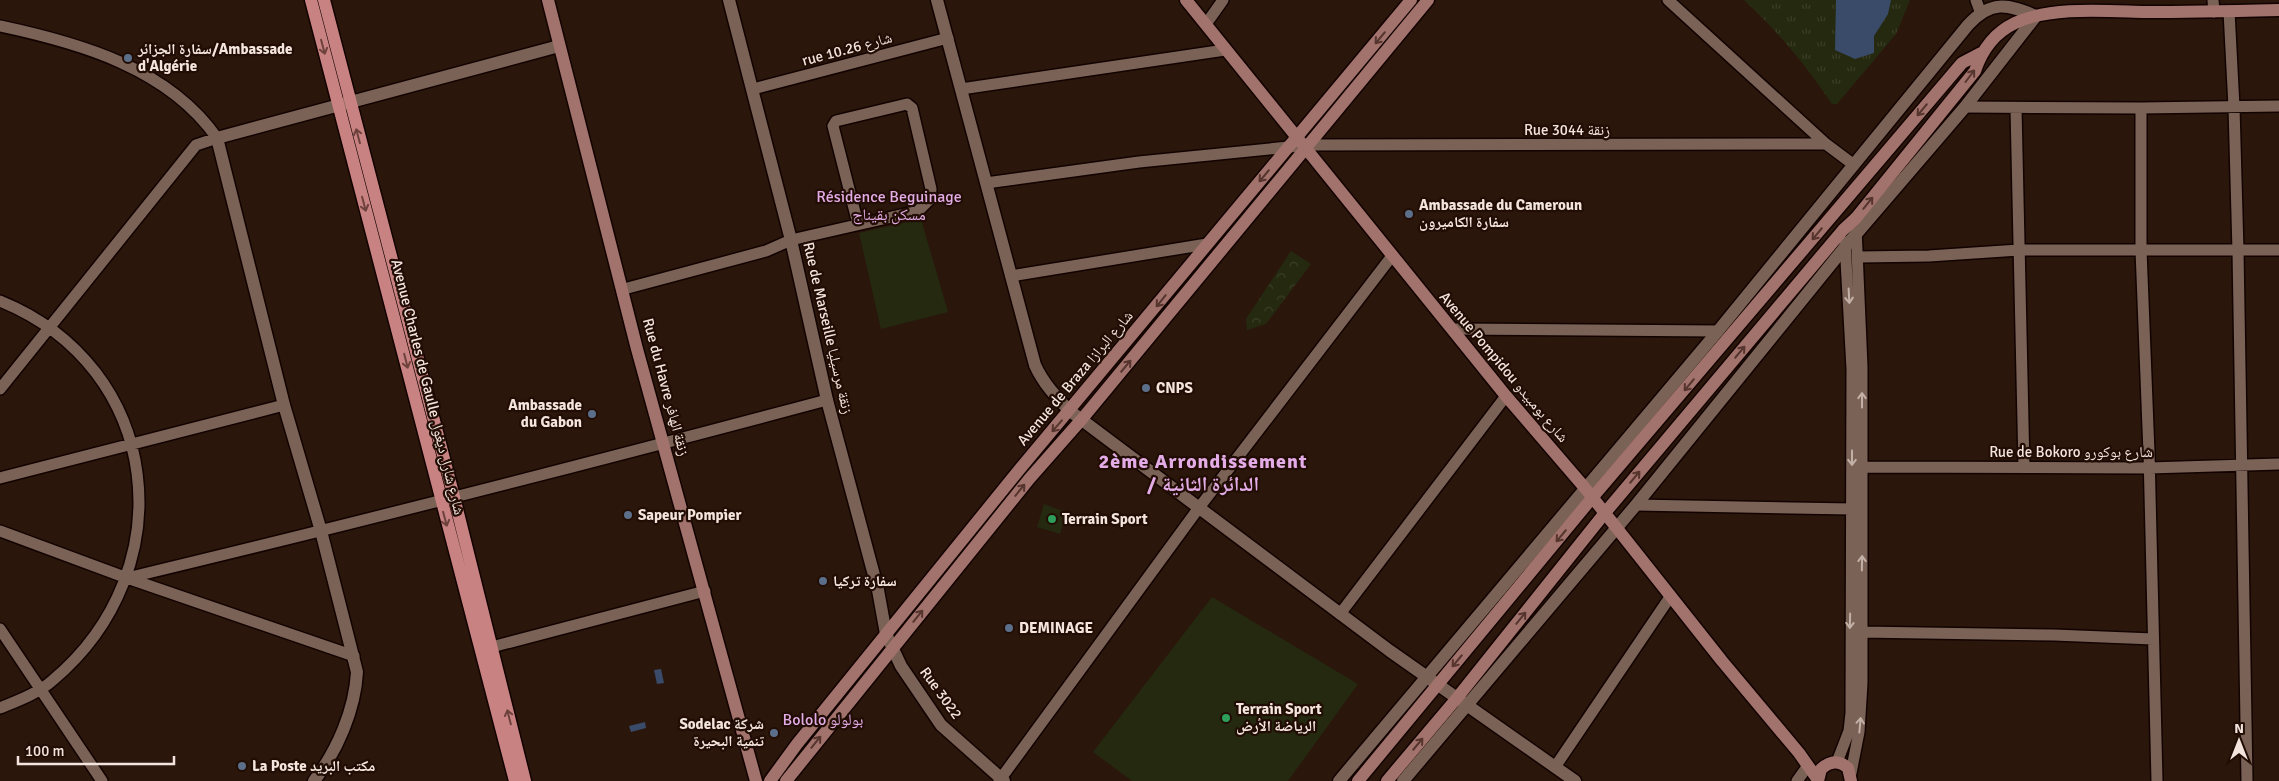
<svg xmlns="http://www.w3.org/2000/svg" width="2279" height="781" font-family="Signika,'Noto Naskh Arabic',sans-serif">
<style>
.grass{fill:url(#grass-tufts)}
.forest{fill:url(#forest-crowns)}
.pitch{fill:#24290f}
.water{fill:#394b69}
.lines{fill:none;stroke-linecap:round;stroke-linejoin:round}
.minor-casing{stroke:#120300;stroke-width:14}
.tertiary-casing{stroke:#120300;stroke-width:15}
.secondary-casing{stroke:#120300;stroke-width:15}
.primary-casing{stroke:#120300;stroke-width:15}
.minor{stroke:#7b6256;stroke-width:11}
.tertiary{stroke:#7b6256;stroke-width:12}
.secondary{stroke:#a2726c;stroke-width:12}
.primary{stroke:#c98282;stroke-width:12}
.oneway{stroke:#55352e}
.oneway2{stroke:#6d423d}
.oneway3{stroke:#c3b0a7}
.service-dot{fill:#5c6f8a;stroke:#210d04;stroke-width:2}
.leisure-dot{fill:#2e9e5b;stroke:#210d04;stroke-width:2}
.labels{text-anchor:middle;stroke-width:4.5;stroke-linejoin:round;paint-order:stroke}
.poi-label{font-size:15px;font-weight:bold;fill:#f3e4dd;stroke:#210d04;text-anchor:start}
.street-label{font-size:15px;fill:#f3e4dd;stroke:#210d04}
.neighbourhood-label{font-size:16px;fill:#e4ace6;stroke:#210d04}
.district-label{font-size:20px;font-weight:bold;letter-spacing:1px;fill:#e4ace6;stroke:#210d04}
</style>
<defs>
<pattern id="grass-tufts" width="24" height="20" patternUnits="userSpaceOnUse" patternTransform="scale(1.25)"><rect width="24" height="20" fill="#24290f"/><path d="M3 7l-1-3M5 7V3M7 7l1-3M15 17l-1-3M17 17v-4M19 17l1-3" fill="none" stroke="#3a3e26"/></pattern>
<pattern id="forest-crowns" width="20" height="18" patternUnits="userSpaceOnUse" patternTransform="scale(1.25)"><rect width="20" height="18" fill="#24290f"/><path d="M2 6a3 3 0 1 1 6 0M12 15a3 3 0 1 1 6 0" fill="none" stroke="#3a3e26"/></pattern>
</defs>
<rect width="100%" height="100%" fill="#2b160c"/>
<path class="grass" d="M 1744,0 L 1910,0 L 1896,34 L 1837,104 L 1832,104 C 1805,64 1779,33 1744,0 Z"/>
<path class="forest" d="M 1291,251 L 1311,264 L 1266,324 L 1247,330 L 1246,319 Z"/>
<path class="pitch" d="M 921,219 L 948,312 L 881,329 L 859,233 Z
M 1044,504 L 1066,512 L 1060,534 L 1037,527 Z
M 1212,597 L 1358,684 L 1288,781 L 1132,781 L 1093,752 Z"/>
<path class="water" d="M 1836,0 L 1891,0 L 1888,14 L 1874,36 L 1874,53 L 1855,59 L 1835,50 Z
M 661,669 L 664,683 L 657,684 L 654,670 Z
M 645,722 L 646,728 L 631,732 L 629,726 Z"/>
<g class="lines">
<g class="minor-casing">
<path id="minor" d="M 1668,0 L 1826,144 L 1854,165
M 1976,0 L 1980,11
M 2213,0 L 2214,12
M 2229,11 L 2234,107 L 2238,251 L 2247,781
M 1206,24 L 1223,0
M 0,26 C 80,43 168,68 217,138 L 196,145 L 0,389
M 753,89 L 948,38
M 961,89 L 1225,50
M 1965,107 L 2141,108 L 2279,106
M 2016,108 L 2024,467
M 2141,108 L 2141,250 L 2149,453 L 2157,781
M 986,183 L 1139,162 L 1309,145 L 1826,144
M 1859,257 L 1929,256 L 2019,250 L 2279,250
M 1011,276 L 1207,244
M 624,289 L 766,251 L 791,240 L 918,211 L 930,199 L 931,189 L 912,108 L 907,104 L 836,121 L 833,126 L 858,224
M 0,301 C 163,367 185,569 53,680 C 39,693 17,701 0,708
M 1452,329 L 1718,331
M 1863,467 L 2149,468 L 2279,464
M 0,478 L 284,405
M 1636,505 L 1852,509
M 0,531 L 127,578 L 354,656
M 127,578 C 361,522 594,462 827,400
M 1340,614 L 1506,396
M 0,629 L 102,781
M 1861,632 L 2054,635 L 2153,639
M 484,649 L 705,591
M 1837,762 L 1849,731 L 1851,713 L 1852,369 L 1845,242
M 1555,767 L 1670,597
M 1851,773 L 1859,732 L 1862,683 L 1862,367 L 1856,228
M 999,781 L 1198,509 L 1392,256
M 1797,781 L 1807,767"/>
</g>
<g class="tertiary-casing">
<path id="tertiary" d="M 729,0 L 791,240 L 827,400 L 878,590 L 886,634 L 901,666 L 941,725 L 1004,781
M 937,0 L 1035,365 C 1043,383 1056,397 1070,411 L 1390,651 L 1575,781
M 314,781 C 337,751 355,710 357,672 L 321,531 L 284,405 L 217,138 L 559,46
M 1339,781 L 1718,331 L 1968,25 C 1991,0 2007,4 2036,16 L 1965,107 L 1845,247 L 1636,505 L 1403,781"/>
</g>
<g class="secondary-casing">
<path id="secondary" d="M 548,0 L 637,349 L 756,781
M 1186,0 L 1506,396 L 1585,488 L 1722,661 L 1799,753 L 1818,780
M 770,781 L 797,744 L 1019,470 L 1411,0
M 786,781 L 1030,478 L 1082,419 L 1428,0
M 1358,781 L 1592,498 L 1962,63 L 1981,53
M 1387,781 L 1457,698 L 1604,514 L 1843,230 L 1856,218 L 1975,71 C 1982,50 1994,33 2015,23 C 2051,6 2106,11 2146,12 C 2190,12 2235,11 2279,10
M 1818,781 L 1821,769 C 1830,761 1839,760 1848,768 L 1851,781"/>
</g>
<g class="primary-casing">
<path id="primary" d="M 311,0 L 515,781
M 324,0 L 454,497 L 525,781"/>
</g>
<use href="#minor" class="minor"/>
<use href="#tertiary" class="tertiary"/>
<use href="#secondary" class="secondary"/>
<use href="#primary" class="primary"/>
</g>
<defs><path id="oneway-shaft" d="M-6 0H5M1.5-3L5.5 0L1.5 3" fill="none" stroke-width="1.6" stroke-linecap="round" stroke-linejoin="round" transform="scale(1.25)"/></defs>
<g class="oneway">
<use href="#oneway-shaft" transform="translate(1380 38) rotate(130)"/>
<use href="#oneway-shaft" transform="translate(1970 76) rotate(-53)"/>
<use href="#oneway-shaft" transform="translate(1922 110) rotate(130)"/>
<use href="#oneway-shaft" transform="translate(1264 176) rotate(130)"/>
<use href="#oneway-shaft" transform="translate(1868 203) rotate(-51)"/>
<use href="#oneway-shaft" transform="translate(1817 234) rotate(130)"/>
<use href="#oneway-shaft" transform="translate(1161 301) rotate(129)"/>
<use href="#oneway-shaft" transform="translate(1740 352) rotate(-50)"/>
<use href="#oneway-shaft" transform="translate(1126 366) rotate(-50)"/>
<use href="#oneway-shaft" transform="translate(1689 385) rotate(130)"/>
<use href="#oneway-shaft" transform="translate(1057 426) rotate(131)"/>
<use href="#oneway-shaft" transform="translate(1635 477) rotate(-50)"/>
<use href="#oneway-shaft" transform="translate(1020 490) rotate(-51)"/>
<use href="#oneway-shaft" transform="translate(1561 536) rotate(130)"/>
<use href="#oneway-shaft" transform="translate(918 616) rotate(-51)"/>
<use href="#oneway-shaft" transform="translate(1521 618) rotate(-51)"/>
<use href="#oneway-shaft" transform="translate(1457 661) rotate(130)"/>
<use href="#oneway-shaft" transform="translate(816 742) rotate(-51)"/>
<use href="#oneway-shaft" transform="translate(1418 744) rotate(-50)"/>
</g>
<g class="oneway2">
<use href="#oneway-shaft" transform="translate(323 47) rotate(75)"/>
<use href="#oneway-shaft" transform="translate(358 136) rotate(-105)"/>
<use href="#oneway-shaft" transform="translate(364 204) rotate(75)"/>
<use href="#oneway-shaft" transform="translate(406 361) rotate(76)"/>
<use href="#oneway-shaft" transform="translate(445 519) rotate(75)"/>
<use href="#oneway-shaft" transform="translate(509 717) rotate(-104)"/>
</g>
<g class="oneway3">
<use href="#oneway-shaft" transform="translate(1849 296) rotate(87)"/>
<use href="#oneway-shaft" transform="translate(1862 400) rotate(-90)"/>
<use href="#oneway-shaft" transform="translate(1852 458) rotate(90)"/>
<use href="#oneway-shaft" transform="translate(1862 563) rotate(-89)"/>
<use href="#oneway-shaft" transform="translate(1850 621) rotate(91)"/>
<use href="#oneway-shaft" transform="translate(1860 725) rotate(-85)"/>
</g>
<g class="service-dot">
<circle cx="128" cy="58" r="5"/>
<circle cx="1409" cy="214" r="5"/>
<circle cx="1146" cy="388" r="5"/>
<circle cx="592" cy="414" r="5"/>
<circle cx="628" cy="515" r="5"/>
<circle cx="823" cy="581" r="5"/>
<circle cx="1009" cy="628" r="5"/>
<circle cx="774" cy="733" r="5"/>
<circle cx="242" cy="766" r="5"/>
</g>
<g class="leisure-dot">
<circle cx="1052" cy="519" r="5"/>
<circle cx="1226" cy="718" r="5"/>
</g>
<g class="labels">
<g class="poi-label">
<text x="138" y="54">سفارة الجزائر/Ambassade<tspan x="138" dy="17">d'Algérie</tspan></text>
<text x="1419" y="210">Ambassade du Cameroun<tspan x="1419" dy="17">سفارة الكاميرون</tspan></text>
<text x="1156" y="393">CNPS</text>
<text x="582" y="410" text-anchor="end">Ambassade<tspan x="582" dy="17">du Gabon</tspan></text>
<text x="638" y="520">Sapeur Pompier</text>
<text x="1062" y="524">Terrain Sport</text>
<text x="833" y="586">سفارة تركيا</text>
<text x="1019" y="633">DEMINAGE</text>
<text x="1236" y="714">Terrain Sport<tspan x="1236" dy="17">الرياضة الأرض</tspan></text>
<text x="764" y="729" text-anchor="end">Sodelac شركة<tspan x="764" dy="17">تنمية البحيرة</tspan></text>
<text x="252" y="771">La Poste مكتب البريد</text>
</g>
<g class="street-label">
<text transform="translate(847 49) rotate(-15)" y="5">rue 10.26 شارع</text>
<text x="1567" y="135">Rue 3044 زنقة</text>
<text transform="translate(828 328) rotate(77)" y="5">Rue de Marseille زنقة مرسيليا</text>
<text transform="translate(1504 367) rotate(50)" y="5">Avenue Pompidou شارع بومبيدو</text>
<text transform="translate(1075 378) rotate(-50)" y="5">Avenue de Braza شارع البرازا</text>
<text transform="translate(428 387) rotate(76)" y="5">Avenue Charles de Gaulle شارع شارل ديغول</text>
<text transform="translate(666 387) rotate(75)" y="5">Rue du Havre زنقة الهافر</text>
<text x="2071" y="457">Rue de Bokoro شارع بوكورو</text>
<text transform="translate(941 693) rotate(54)" y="5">Rue 3022</text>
</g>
<g class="neighbourhood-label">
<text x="889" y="202">Résidence Beguinage<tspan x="889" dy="18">مسكن بقيناج</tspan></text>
<text x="823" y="725">Bololo بولولو</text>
</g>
<g class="district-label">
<text x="1203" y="468">2ème Arrondissement<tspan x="1203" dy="23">/ الدائرة الثانية</tspan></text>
</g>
</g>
<g transform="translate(2239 741)" stroke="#210d04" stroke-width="4" paint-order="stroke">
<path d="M0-4L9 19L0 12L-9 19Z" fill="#f3e4dd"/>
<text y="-8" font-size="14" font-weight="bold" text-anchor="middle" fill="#f3e4dd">N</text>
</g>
<path d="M18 756v8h156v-8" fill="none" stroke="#f3e4dd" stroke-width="2.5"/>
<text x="25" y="756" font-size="15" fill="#f3e4dd" stroke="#210d04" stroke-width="4" paint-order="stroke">100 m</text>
</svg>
